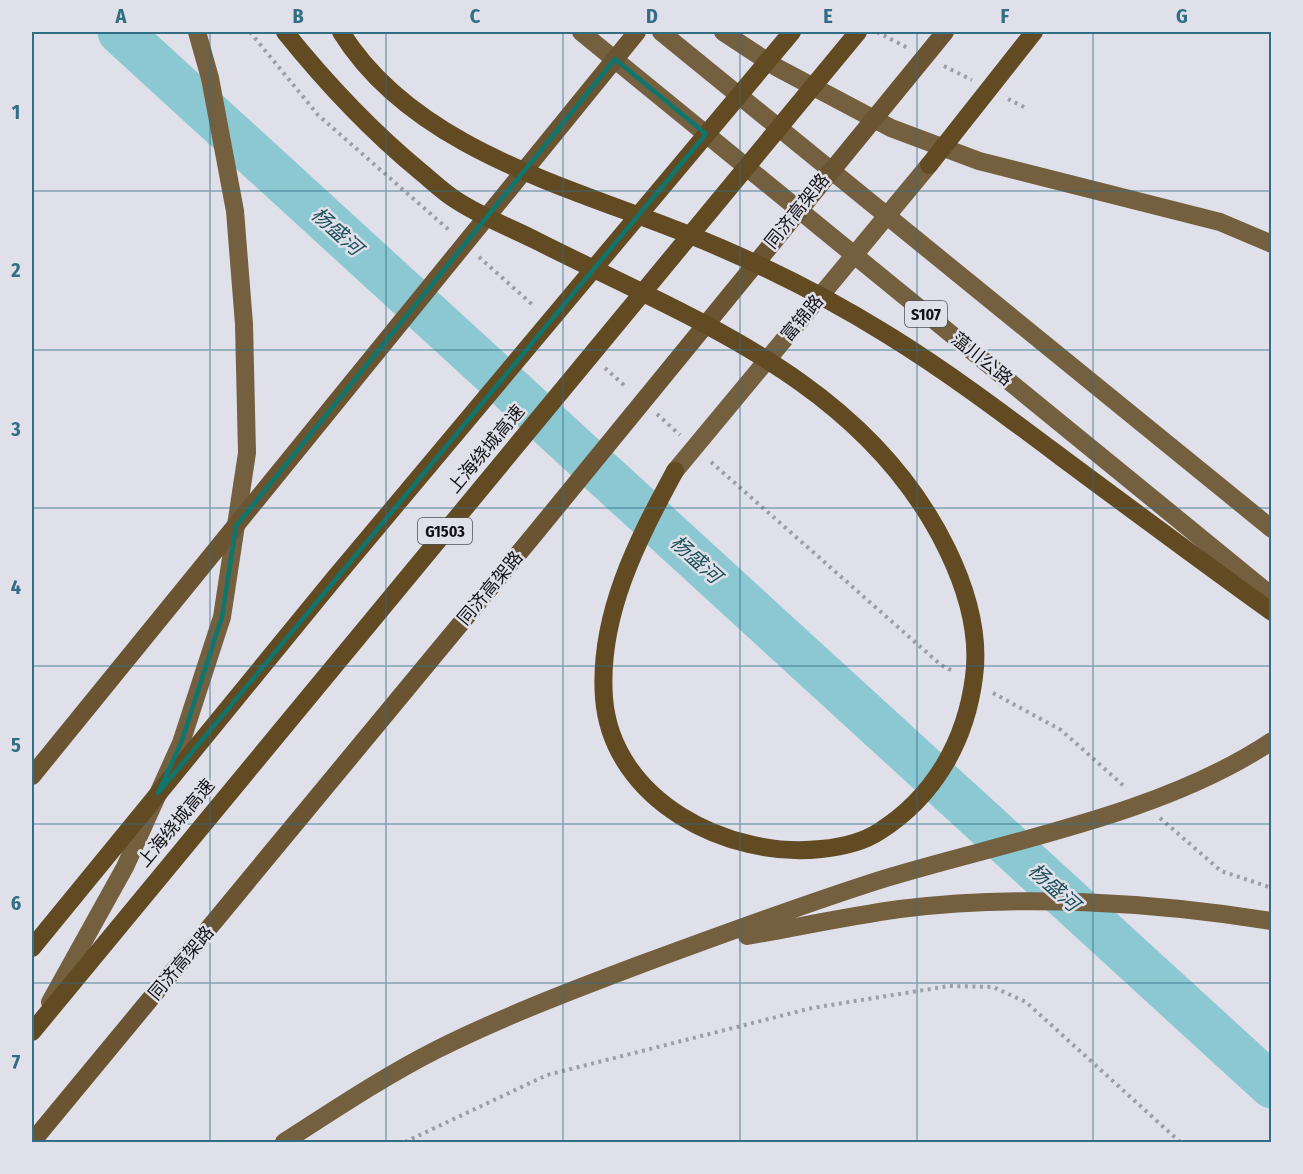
<svg xmlns="http://www.w3.org/2000/svg" width="1303" height="1174" font-family="'Fira Sans Condensed','Noto Sans SC',sans-serif">
<style>
.lines{fill:none;stroke-linecap:round;stroke-linejoin:round}
.river{stroke:#8bc8d2;stroke-width:45}
.path{stroke:#9e9ea7;stroke-width:4;stroke-dasharray:3 4.5;stroke-linecap:butt}
.primary{stroke:#745f3f;stroke-width:18}
.trunk{stroke:#6b5431;stroke-width:18}
.motorway{stroke:#624a23;stroke-width:18}
.marked{fill:none;stroke:#0f766e;stroke-width:4.5;stroke-linejoin:round}
.grid{fill:none;stroke:#316e84;stroke-width:1.5;stroke-opacity:0.55}
.labels{text-anchor:middle;stroke-width:5;stroke-linejoin:round;paint-order:stroke}
.shield{fill:#e0e0ea;stroke:#505056;stroke-width:1.5}
.shield-label{font-size:16px;font-weight:bold;fill:#131317}
.street-label{font-size:18px;fill:#131317;stroke:#e0e0ea}
.water-label{font-size:20px;font-style:italic;fill:#1c5159;stroke:#e0e0ea}
.neatline{fill:none;stroke:#316e84;stroke-width:2}
.grid-label{font-size:20px;text-anchor:middle;font-weight:bold;fill:#316e84}
</style>
<rect width="100%" height="100%" fill="#e0e0ea"/>
<g class="lines">
<path class="river" d="M 120,32 L 1272,1086"/>
<path class="path" d="M 250,32 L 318,115 L 449,230
M 877,32 L 908,48
M 944,66 L 972,80
M 1008,99 L 1026,108
M 479,257 L 534,306
M 605,368 L 626,387
M 657,414 L 680,435
M 711,462 L 941,665 L 955,672
M 993,693 L 1061,730 L 1125,787
M 1160,818 L 1221,871 L 1272,888
M 405,1142 L 547,1075 L 812,1008 L 949,986 L 993,987 L 1026,1002 L 1180,1142"/>
<path class="primary" d="M 581,32 L 1272,596
M 661,32 L 1272,529
M 723,32 L 776,67 L 891,128 L 979,161 L 1220,222 L 1272,244
M 675,471 L 929,165
M 747,936 C 798,927 849,916 900,909 C 1019,894 1152,902 1272,921
M 50,1002 L 125,867 L 181,743 L 222,617 L 247,453 L 244,324 L 235,211 L 210,78 L 197,32
M 284,1142 C 334,1110 383,1077 436,1050 C 502,1017 570,991 639,965 C 720,935 801,905 883,879 C 1008,841 1163,814 1272,741"/>
<path class="trunk" d="M 32,776 L 637,32
M 32,1142 L 533,536 L 945,32"/>
<path class="motorway" d="M 285,32 C 326,83 370,130 421,172 C 432,181 443,192 456,200 C 480,216 509,227 535,240 C 691,319 865,381 947,549 C 966,588 980,633 974,677 C 966,740 935,796 880,831 C 862,843 842,847 821,849 C 728,859 612,801 604,698 C 598,616 637,541 675,471
M 341,32 C 419,158 594,192 721,248 C 779,273 835,302 888,335 C 948,372 1005,415 1061,457 C 1131,509 1201,561 1272,612
M 929,165 L 1034,32
M 32,948 L 333,580 L 792,32
M 32,1032 L 858,32"/>
</g>
<path class="marked" d="M 615,59 L 706,134 L 158,793 L 181,743 L 222,617 L 236,526 Z"/>
<path class="grid" d="M 210,32 L 210,1142M 386,32 L 386,1142M 563,32 L 563,1142M 740,32 L 740,1142M 917,32 L 917,1142M 1093,32 L 1093,1142M 32,191 L 1272,191M 32,350 L 1272,350M 32,508 L 1272,508M 32,666 L 1272,666M 32,824 L 1272,824M 32,983 L 1272,983"/>
<g class="labels">
<g class="shield">
<rect x="905" y="301" width="42" height="26" rx="4.5"/>
<rect x="418" y="518" width="54" height="26" rx="4.5"/>
</g>
<g class="shield-label">
<text x="926" y="320">S107</text>
<text x="445" y="537">G1503</text>
</g>
<g class="street-label">
<text transform="translate(797 211) rotate(-51)" y="6">同济高架路</text>
<text transform="translate(802 318) rotate(-50)" y="6">富锦路</text>
<text transform="translate(982 359) rotate(39)" y="6">蕰川公路</text>
<text transform="translate(486 449) rotate(-50)" y="6">上海绕城高速</text>
<text transform="translate(490 588) rotate(-50)" y="6">同济高架路</text>
<text transform="translate(176 823) rotate(-50)" y="6">上海绕城高速</text>
<text transform="translate(181 963) rotate(-50)" y="6">同济高架路</text>
</g>
<g class="water-label">
<text transform="translate(337 231) rotate(42)" y="7">杨盛河</text>
<text transform="translate(696 559) rotate(42)" y="7">杨盛河</text>
<text transform="translate(1054 887) rotate(42)" y="7">杨盛河</text>
</g>
</g>
<rect width="1303" height="1174" fill="none" stroke="#e0e0ea" stroke-width="66"/>
<rect x="33" y="33" width="1237" height="1108" class="neatline"/>
<g class="grid-label">
<text x="121" y="23">A</text>
<text x="298" y="23">B</text>
<text x="475" y="23">C</text>
<text x="652" y="23">D</text>
<text x="828" y="23">E</text>
<text x="1005" y="23">F</text>
<text x="1182" y="23">G</text>
<text x="16" y="119">1</text>
<text x="16" y="277">2</text>
<text x="16" y="436">3</text>
<text x="16" y="594">4</text>
<text x="16" y="752">5</text>
<text x="16" y="910">6</text>
<text x="16" y="1069">7</text>
</g>
</svg>
